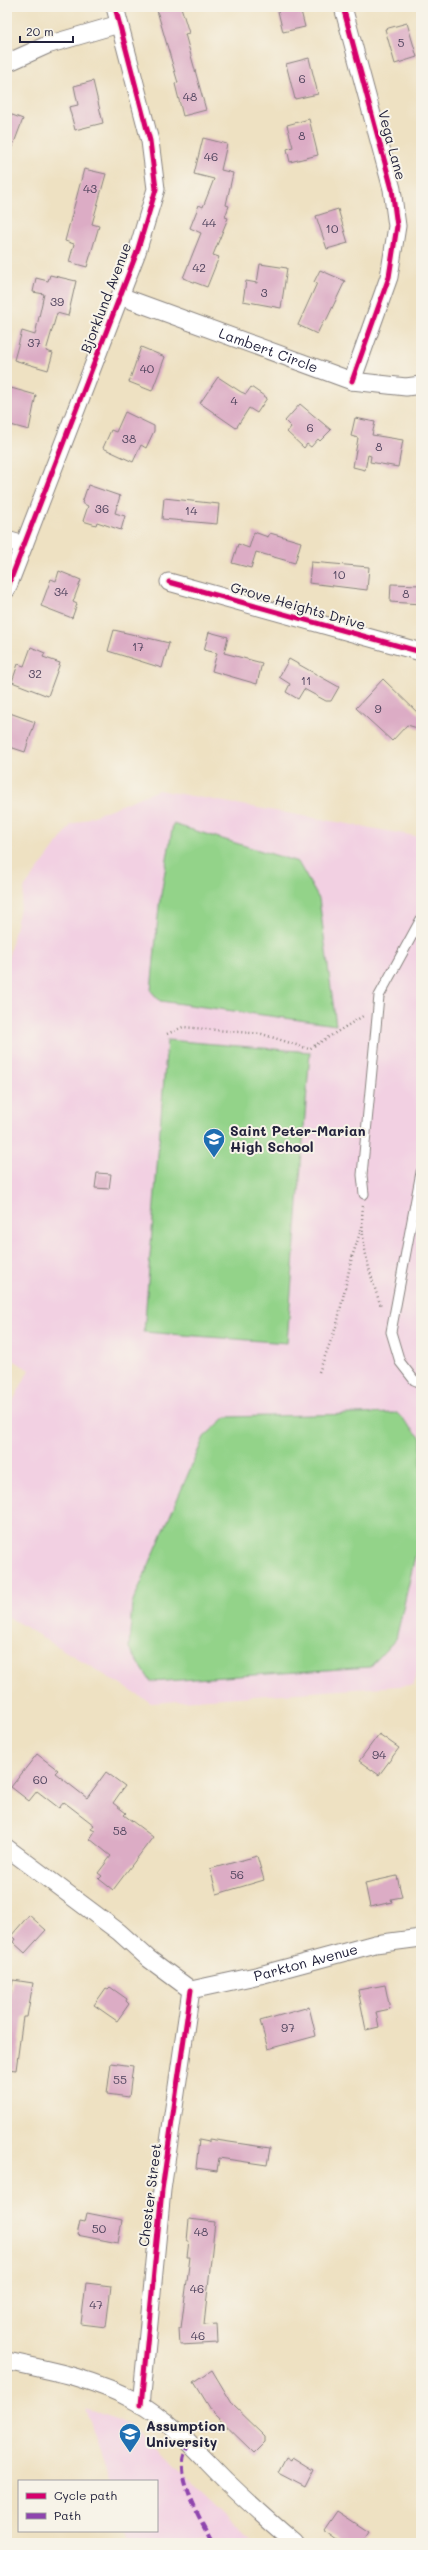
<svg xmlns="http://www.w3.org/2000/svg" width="428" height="2550" font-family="Mali,sans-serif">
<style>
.built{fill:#f2d0e2}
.green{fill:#93d389;stroke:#5a7a62}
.building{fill:#dcacc5}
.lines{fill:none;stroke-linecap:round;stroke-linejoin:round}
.service-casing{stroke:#88827e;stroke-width:11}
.minor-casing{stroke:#88827e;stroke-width:19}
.path{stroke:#88827e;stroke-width:2.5;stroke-dasharray:1 3;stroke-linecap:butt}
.service{stroke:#fff;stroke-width:9}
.minor{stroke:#fff;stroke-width:17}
.quiet{stroke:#8e44ad;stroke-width:4;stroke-dasharray:8 4;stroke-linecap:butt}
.cycleway-casing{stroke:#f7f3e8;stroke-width:8}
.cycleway{stroke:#d6006c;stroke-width:5}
.labels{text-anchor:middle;stroke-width:4;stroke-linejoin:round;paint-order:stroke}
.number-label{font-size:12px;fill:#50445e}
.street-label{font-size:14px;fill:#22223b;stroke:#f7f3e8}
.poi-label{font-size:14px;font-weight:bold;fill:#22223b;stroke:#f7f3e8;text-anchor:start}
</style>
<rect width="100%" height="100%" fill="#f7f3e8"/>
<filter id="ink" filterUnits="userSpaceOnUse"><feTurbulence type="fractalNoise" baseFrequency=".025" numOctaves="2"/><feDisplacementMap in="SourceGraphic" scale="8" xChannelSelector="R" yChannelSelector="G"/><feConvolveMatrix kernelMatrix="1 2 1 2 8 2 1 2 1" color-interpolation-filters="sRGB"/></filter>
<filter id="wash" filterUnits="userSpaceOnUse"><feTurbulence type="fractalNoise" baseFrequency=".012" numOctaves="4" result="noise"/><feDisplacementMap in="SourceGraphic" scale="16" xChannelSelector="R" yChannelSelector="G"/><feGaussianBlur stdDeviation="0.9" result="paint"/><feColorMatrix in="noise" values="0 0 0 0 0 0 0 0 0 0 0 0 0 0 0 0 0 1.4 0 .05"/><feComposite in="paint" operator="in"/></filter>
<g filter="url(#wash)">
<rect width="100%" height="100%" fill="#eee1c2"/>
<path class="built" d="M 158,790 L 421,837 L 421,1658 L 413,1685 L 151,1703 L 7,1616 L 7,1413 L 29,1370 L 7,1356 L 7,963 L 25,887 L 71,825 Z
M 86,2409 L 117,2419 L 131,2427 L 252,2543 L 130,2543 L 126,2531 L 157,2531 L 157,2481 L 110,2481 Z"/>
<path class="green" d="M 173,824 L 298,862 L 319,899 L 336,1025 L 160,1001 L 151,991 L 159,906 Z
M 167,1040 L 310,1052 L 287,1343 L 144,1332 Z
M 397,1413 L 421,1438 L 421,1531 L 396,1639 L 370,1667 L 151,1682 L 129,1648 L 132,1604 L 204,1437 L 226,1417 Z"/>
<g id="blocks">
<path class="building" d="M 156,7 L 181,7 L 189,33 L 185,34 L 206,110 L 183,116 L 175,84 L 178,83 Z
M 277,7 L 300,7 L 305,27 L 283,32 Z
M 407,23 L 417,57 L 395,64 L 385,29 Z
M 309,58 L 318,94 L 295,99 L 286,64 Z
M 93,81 L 103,123 L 75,130 L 69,107 L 78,105 L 74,86 Z
M 7,113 L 23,119 L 8,159 L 7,159 Z
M 309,119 L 318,155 L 290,162 L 287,149 L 293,147 L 287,125 Z
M 203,138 L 227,144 L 221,170 L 233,173 L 226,205 L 229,206 L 225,217 L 228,218 L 213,255 L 219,257 L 207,287 L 183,278 L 201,233 L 190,228 L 199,205 L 203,207 L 214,179 L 194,174 Z
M 84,169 L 106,174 L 92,224 L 99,226 L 87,267 L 69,262 L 74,244 L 65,241 Z
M 338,209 L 348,243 L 327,249 L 316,216 Z
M 260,264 L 287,268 L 281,308 L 243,301 L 246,281 L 257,283 Z
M 320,270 L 345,281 L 326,321 L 324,320 L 317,334 L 298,325 L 317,283 L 314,282 Z
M 50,275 L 76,281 L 68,316 L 57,313 L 46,351 L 53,353 L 48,370 L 14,360 L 22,331 L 35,335 L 44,294 L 33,292 L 36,278 L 48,281 Z
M 141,347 L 165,357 L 152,391 L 129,382 Z
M 218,377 L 241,392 L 246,394 L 251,387 L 267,398 L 257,413 L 249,408 L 236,428 L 200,403 Z
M 11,388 L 36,395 L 29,430 L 7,424 L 7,402 Z
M 300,404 L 331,430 L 320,441 L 318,439 L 311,447 L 307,444 L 304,448 L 287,432 L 291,427 L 285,421 Z
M 125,412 L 154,426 L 154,431 L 146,448 L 141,445 L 133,462 L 103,448 L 111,430 L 116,432 Z
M 355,418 L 375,422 L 372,435 L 403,440 L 398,467 L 370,462 L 371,456 L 368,455 L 365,470 L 353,467 L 358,438 L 351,436 Z
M 88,485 L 120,496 L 115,513 L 125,516 L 121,530 L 97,522 L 96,525 L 83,521 L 88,506 L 82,503 Z
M 164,498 L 219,504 L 217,524 L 162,519 Z
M 254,532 L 268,537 L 270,533 L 301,542 L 295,563 L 256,552 L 251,568 L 232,563 L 238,544 L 249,548 Z
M 311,562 L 369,567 L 367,590 L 309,583 Z
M 59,571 L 81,580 L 73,602 L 77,604 L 72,618 L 41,606 L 51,579 L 56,581 Z
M 391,584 L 421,585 L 421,604 L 390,602 Z
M 114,630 L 169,643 L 162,668 L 108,651 Z
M 209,632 L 228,637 L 224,653 L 262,663 L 257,684 L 212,671 L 217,653 L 204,650 Z
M 31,647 L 45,653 L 43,657 L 60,663 L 48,696 L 12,682 L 18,664 L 24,666 Z
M 289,659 L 339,687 L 331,701 L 326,701 L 304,689 L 298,699 L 286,692 L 290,684 L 279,677 Z
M 383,679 L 421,716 L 421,729 L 407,725 L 392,741 L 356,708 Z
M 7,712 L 35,722 L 25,752 L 7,746 Z
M 97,1173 L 111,1174 L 109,1189 L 95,1188 Z
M 379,1734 L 399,1748 L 379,1775 L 359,1761 Z
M 37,1754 L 58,1770 L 55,1773 L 87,1798 L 106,1772 L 125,1786 L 113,1803 L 126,1813 L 124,1815 L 153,1837 L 113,1890 L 99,1879 L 102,1876 L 98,1873 L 111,1856 L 90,1839 L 95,1831 L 91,1829 L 94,1825 L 64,1802 L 59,1808 L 37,1791 L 29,1801 L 11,1787 Z
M 257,1856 L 264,1880 L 217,1894 L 210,1869 Z
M 397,1876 L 402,1897 L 391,1899 L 392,1902 L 370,1907 L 365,1883 Z
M 29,1915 L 46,1930 L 25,1953 L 13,1942 L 15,1939 L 11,1936 Z
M 13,1980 L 33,1983 L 27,2017 L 23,2017 L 16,2070 L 7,2069 L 7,2010 Z
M 385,1985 L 390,2009 L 376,2012 L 379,2027 L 366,2030 L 358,1990 Z
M 110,1987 L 127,1999 L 126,2001 L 129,2004 L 117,2021 L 94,2005 L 106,1988 L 108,1989 Z
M 309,2007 L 316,2036 L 268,2049 L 260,2021 Z
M 111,2063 L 133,2066 L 129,2097 L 107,2094 Z
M 209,2139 L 270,2148 L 267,2165 L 219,2158 L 217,2171 L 196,2168 L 199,2140 L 209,2142 Z
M 87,2213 L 122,2220 L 118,2243 L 77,2235 L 80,2221 L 85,2222 Z
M 189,2219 L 215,2222 L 204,2325 L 217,2324 L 218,2343 L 180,2345 L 179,2328 L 181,2328 L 190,2257 L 187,2257 L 189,2241 L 187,2241 Z
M 86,2283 L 111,2286 L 106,2327 L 81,2324 Z
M 212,2370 L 233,2405 L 265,2436 L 265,2442 L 254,2453 L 213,2413 L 194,2382 Z
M 286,2457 L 291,2460 L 292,2457 L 313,2470 L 305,2486 L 278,2472 Z
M 337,2511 L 369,2532 L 362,2543 L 342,2543 L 324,2530 Z"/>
</g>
</g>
<g filter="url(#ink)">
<use href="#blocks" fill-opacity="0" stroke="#88827e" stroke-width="1"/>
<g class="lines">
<g class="service-casing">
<path id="service" d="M 421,1172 L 391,1332 L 400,1362 L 414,1380 L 421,1383
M 364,1194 L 362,1175 L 379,996 L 421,919"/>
</g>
<g class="minor-casing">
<g id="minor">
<path d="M 343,7 L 392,189 L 397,226 L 389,277 L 352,381"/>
<path d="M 7,63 L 47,45 L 119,24"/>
<path id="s1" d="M 120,296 L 352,381 L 406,387 L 421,385"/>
<path d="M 7,540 L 24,545"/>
<path d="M 169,582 L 421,652"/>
<path d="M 7,589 L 137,252 L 156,189 L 150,141 L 115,7"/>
<path d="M 7,1848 L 119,1932 L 149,1959 L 191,1990"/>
<path id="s2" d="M 191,1990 L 260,1975 L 375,1944 L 421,1938"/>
<path d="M 7,2361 C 50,2370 98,2380 137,2402 C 172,2422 197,2452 225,2480 C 248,2502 271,2523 295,2543"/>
<path d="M 141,2405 L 162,2190 L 191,1990"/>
</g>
</g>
<path class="path" d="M 167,1034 L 183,1027 L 262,1034 L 309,1049 L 363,1016
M 363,1206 C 359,1238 370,1276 381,1306
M 319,1372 L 337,1324 L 352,1257 L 362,1227"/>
<use href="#service" class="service"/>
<use href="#minor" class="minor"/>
<path class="quiet" d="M 189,2443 C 187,2448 183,2455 183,2461 C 181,2488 201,2520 213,2543"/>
<g class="cycleway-casing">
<path id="cycleway" d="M 343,7 L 392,189 L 397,226 L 389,277 L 352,381
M 169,582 L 421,652
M 7,589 L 137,252 L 156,189 L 150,141 L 115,7
M 141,2405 L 162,2190 L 191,1990"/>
</g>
<use href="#cycleway" class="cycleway"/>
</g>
</g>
<defs>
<g id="school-pin" transform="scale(1.15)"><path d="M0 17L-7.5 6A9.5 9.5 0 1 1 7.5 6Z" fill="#1f6fb2" stroke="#f7f3e8"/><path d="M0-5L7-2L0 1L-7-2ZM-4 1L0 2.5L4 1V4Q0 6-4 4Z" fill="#fff"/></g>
<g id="university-pin" transform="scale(1.15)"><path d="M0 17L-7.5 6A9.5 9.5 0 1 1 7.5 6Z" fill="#1f6fb2" stroke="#f7f3e8"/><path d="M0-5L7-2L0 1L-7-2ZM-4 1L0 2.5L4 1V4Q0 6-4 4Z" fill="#fff"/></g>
</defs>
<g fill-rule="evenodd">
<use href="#school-pin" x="214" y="1139"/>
<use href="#university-pin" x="130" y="2434"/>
</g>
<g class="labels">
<g class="number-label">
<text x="401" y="47">5</text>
<text x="302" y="83">6</text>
<text x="190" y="101">48</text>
<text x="302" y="140">8</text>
<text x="211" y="161">46</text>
<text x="90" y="193">43</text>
<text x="209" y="227">44</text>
<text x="332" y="233">10</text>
<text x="199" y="272">42</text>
<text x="264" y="297">3</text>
<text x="57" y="306">39</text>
<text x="34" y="347">37</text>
<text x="147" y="373">40</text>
<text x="234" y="405">4</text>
<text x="310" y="432">6</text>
<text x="129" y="443">38</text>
<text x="379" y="451">8</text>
<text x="102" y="513">36</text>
<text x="191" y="515">14</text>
<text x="339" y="579">10</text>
<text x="61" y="596">34</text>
<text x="406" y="598">8</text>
<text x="138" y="651">17</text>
<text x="35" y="678">32</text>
<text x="306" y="685">11</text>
<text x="378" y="713">9</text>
<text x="379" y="1759">94</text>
<text x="40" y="1784">60</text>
<text x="120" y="1835">58</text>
<text x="237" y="1879">56</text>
<text x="288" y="2032">97</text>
<text x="120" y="2084">55</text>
<text x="99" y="2233">50</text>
<text x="201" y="2236">48</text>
<text x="197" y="2293">46</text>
<text x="96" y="2309">47</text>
<text x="198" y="2340">46</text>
</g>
<g class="street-label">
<text transform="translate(392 145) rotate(75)" y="5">Vega Lane</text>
<text transform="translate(106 298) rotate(-69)" y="5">Bjorklund Avenue</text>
<text dy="5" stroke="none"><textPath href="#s1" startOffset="158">Lambert Circle</textPath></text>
<text transform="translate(298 606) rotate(16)" y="5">Grove Heights Drive</text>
<text dy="5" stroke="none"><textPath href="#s2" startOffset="118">Parkton Avenue</textPath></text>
<text transform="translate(150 2195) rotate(-83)" y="5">Chester Street</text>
</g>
<g class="poi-label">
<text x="230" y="1136">Saint Peter-Marian<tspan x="230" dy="16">High School</tspan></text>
<text x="146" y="2431">Assumption<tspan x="146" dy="16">University</tspan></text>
</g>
</g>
<rect width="428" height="2550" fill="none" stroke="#f7f3e8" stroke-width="24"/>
<rect x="18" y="2480" width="140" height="52" fill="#f7f3e8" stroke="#a29fa3"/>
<rect x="26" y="2493" width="20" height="6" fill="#d6006c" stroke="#a29fa3"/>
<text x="54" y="2500" font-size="12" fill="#22223b">Cycle path</text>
<rect x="26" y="2513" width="20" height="6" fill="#8e44ad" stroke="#a29fa3"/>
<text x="54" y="2520" font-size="12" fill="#22223b">Path</text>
<path d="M20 36v6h53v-6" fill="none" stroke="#22223b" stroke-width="2"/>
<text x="26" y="36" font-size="12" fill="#22223b" stroke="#f7f3e8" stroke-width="3" paint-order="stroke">20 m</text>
</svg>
